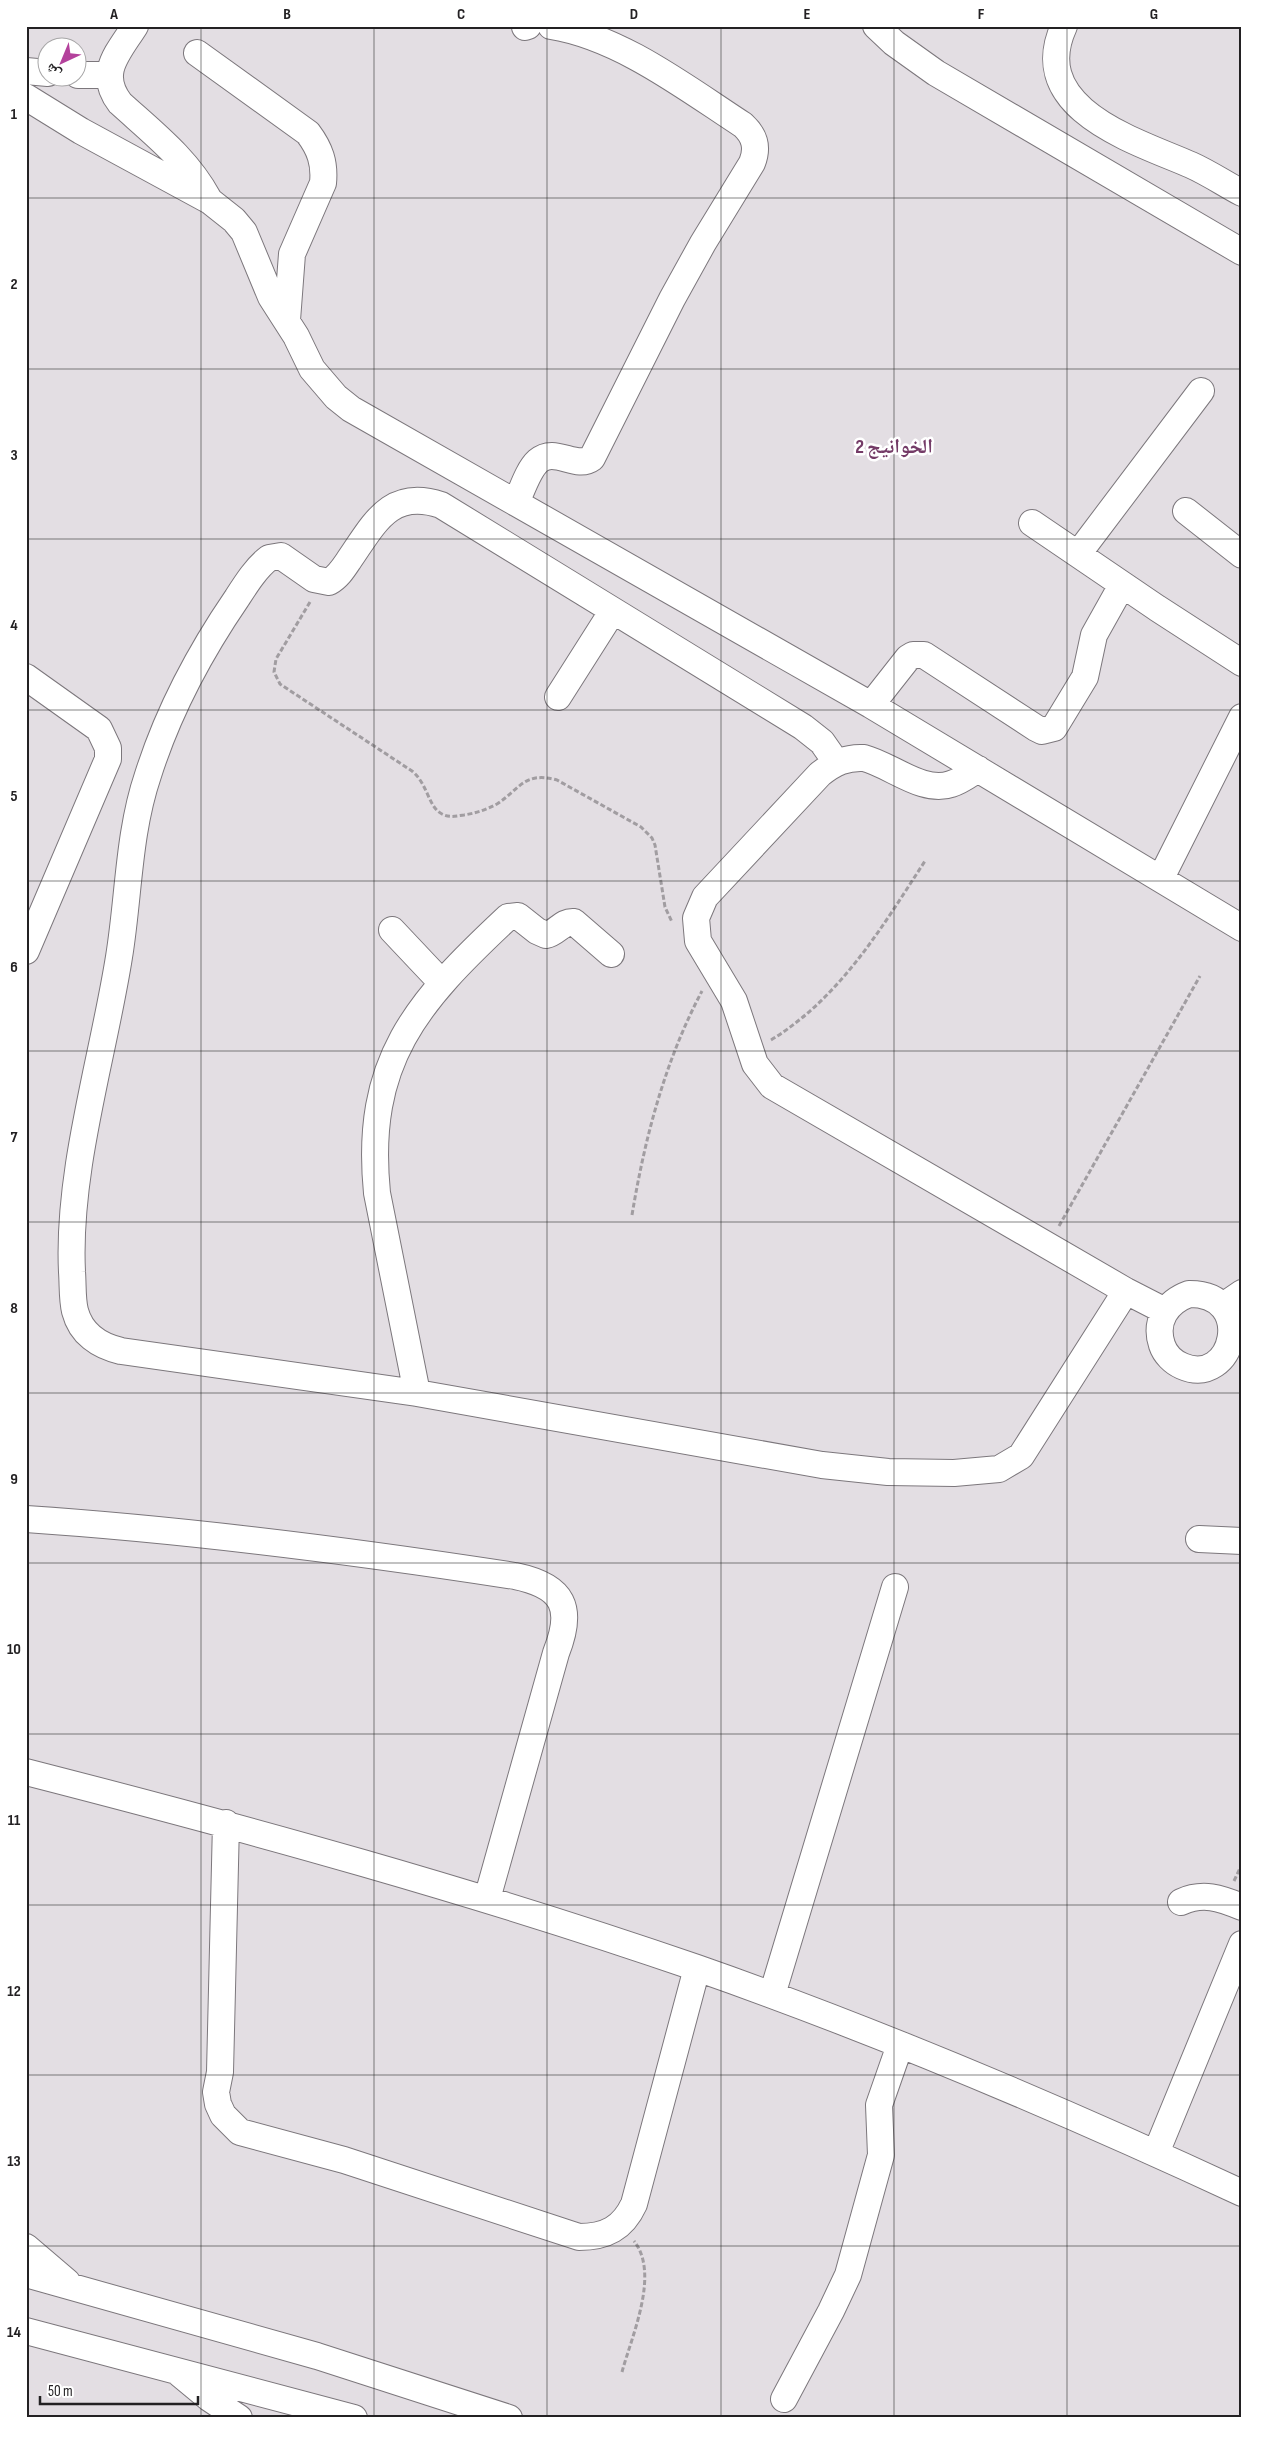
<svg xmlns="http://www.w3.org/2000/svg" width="1268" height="2444" font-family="'Sofia Sans Condensed','Noto Naskh Arabic',sans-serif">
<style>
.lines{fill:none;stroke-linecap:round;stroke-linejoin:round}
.minor-casing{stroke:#7c777c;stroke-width:28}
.path{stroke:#a19da1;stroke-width:3;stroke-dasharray:5 2.5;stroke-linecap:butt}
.minor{stroke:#fff;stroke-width:26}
.grid{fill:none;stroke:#232123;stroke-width:1;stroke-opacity:0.55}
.labels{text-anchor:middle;stroke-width:5;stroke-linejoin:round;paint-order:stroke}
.district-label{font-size:20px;font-weight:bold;fill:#743b67;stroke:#fff}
.neatline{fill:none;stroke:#232123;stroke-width:2}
.grid-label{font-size:16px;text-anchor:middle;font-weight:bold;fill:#232123}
</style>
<rect width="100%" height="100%" fill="#e3dee3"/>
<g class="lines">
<g class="minor-casing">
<path id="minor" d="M 135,26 C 118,53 97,73 120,103 C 153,133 187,159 208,198
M 876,26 L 894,43 L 936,73 L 1242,252
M 1064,26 C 1026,109 1136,141 1191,165 C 1209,173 1225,184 1242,193
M 525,27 L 528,26
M 197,53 L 308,133 C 320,149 325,163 323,183 L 292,254 L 287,320
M 26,71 L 48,73
M 78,75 L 109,75
M 26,97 L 81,131 L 210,201 L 234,220 L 244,232 L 271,297 L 296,336 L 312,369 L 336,397 L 351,409 L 871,705 L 1242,928
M 516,503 C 522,490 528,470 538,461 C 555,446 576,470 592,458 L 672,299 L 703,243 L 752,163 C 758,148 755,136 743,125 C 686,88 620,37 551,26
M 1186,511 L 1242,555
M 1032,523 L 1157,608 L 1242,663
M 1078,554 L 1201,391
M 26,677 L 99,729 L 108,748 L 108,759 L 26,951
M 558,697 L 612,612
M 871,705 L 908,658 L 913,655 L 924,655 L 1036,728 L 1042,731 L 1054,728 L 1085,677 L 1094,635 L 1122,585
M 836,762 L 822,742 L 803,727 L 441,505 C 390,488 374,524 349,560 C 343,569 338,577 329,582 L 314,579 L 281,556 L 269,558 C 256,568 246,584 237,598 C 200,652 168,712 148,775 C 128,834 129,896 119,957 C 103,1058 67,1171 72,1272 C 73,1285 72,1299 75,1311 C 81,1334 99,1346 121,1351 L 417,1393 L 822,1465 L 888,1472 L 954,1473 L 999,1469 L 1021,1456 L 1126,1291
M 978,769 C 970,774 961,781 951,784 C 923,794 891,765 864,758 C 846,757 834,763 820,774 L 705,897 L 696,918 L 698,941 L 734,1001 L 755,1064 L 772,1086 L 1126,1291 L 1165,1311
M 1161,878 L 1242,717
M 392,930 L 442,983
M 1189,1294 C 1257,1293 1234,1389 1182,1366 C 1173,1362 1165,1354 1162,1345 C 1154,1321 1167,1302 1189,1294 Z
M 1223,1306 L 1242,1293
M 417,1393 L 377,1193 C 364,1061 416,1003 508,917 L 518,916 L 537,931 L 546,935 C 557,933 562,921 574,922 L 611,954
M 26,1519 C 190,1530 353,1551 515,1576 C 564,1586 574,1608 556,1653 L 487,1899
M 1199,1539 L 1242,1541
M 26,1772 C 252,1830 477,1892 697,1968 C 883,2033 1063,2110 1242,2193
M 226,1823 L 220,2072 L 216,2092 L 218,2104 L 223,2115 L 240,2132 L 344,2160 L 579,2237 C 606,2237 623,2228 634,2204 L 697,1968
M 1181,1902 C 1203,1892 1220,1898 1242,1907
M 772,1995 L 895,1587
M 1156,2153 L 1242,1944
M 26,2247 L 67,2282
M 26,2274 L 317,2356 L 509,2418
M 26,2331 L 354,2418
M 180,2374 L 209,2398 L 239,2418
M 784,2399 L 831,2311 L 848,2275 L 881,2155 L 879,2105 L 900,2045"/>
</g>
<path class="path" d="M 310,602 L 276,659 L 274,672 L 280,684 L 412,771 C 428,784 428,807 442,814 C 449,818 456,816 464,815 C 476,813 486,810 497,804 C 520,789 524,771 557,780 L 641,827 L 652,838 L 655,845 L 665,907 L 672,922
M 771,1040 C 841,997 882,927 925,861
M 632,1215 C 645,1137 665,1061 702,991
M 1059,1226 L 1200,976
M 1234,1881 L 1242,1864
M 622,2372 C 632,2335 660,2274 634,2241"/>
<use href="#minor" class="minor"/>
</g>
<path class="grid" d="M 201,26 L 201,2418M 374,26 L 374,2418M 547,26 L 547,2418M 721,26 L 721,2418M 894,26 L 894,2418M 1067,26 L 1067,2418M 26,198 L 1242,198M 26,369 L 1242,369M 26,539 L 1242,539M 26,710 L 1242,710M 26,881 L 1242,881M 26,1051 L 1242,1051M 26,1222 L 1242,1222M 26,1393 L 1242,1393M 26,1563 L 1242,1563M 26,1734 L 1242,1734M 26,1905 L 1242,1905M 26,2075 L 1242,2075M 26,2246 L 1242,2246"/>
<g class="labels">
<g class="district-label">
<text x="894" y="453">الخوانيج 2</text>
</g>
</g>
<rect width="1268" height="2444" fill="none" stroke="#ffffff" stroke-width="55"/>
<g transform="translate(62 62) rotate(224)"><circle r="24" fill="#ffffff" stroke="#a7a6a7"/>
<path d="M0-4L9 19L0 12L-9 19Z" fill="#b4429c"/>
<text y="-8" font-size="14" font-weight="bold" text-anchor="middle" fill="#232123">ش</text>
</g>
<path d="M40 2396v8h158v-8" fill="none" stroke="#232123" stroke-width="2.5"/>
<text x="48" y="2396" font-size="15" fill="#232123" stroke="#ffffff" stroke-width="4" paint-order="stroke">50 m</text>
<rect x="28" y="28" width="1212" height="2388" class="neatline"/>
<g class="grid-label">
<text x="114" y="19">A</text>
<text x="287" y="19">B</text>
<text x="461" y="19">C</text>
<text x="634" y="19">D</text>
<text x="807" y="19">E</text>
<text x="981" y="19">F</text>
<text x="1154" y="19">G</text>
<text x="14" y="119">1</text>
<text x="14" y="289">2</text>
<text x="14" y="460">3</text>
<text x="14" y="630">4</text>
<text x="14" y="801">5</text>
<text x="14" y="972">6</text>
<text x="14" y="1142">7</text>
<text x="14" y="1313">8</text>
<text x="14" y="1484">9</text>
<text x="14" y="1654">10</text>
<text x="14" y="1825">11</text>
<text x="14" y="1996">12</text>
<text x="14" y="2166">13</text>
<text x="14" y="2337">14</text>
</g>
</svg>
